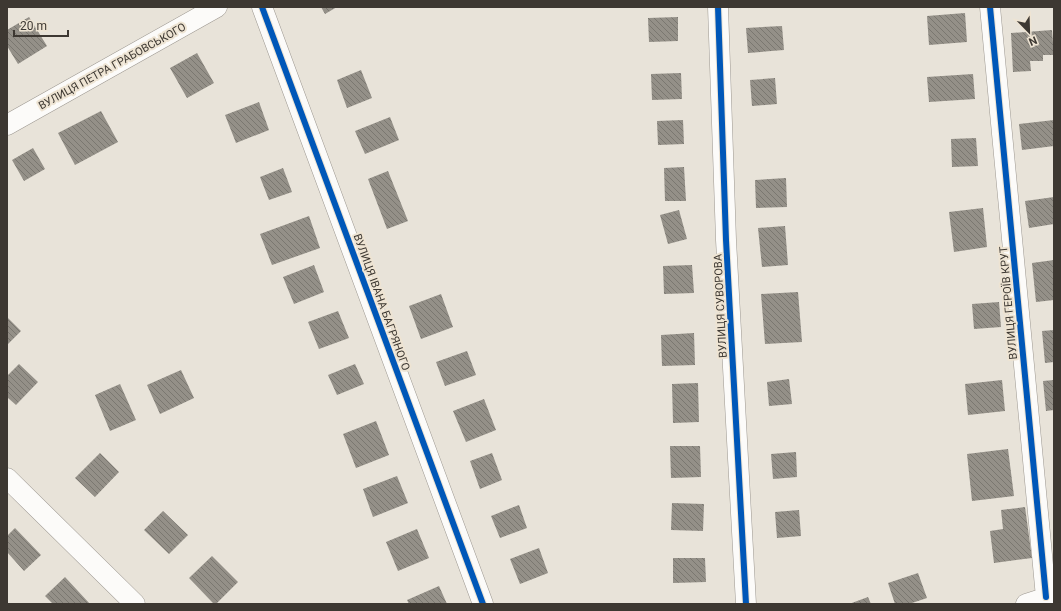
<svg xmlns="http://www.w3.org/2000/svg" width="1061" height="611" font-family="Roboto,sans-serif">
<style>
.building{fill:url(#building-back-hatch)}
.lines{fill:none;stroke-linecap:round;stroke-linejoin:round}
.street-casing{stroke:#9c9790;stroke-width:21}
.street{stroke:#fcfbf9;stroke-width:20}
.cycleway-casing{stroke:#eee4d3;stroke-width:8}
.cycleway{stroke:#0057b8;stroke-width:6}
.labels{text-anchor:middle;stroke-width:4;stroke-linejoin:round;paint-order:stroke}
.street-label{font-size:11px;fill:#3d3832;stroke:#eee4d3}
</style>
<defs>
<pattern id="building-back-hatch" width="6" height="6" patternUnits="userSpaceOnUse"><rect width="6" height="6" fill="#949088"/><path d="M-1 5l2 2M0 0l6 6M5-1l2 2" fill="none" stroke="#7a7770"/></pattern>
</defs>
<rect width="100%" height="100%" fill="#e8e3d9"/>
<path class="building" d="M 321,7 L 337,7 L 325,14 Z
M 965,13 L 967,42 L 929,45 L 927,16 Z
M 29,17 L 47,46 L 18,64 L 7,46 L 7,30 Z
M 678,17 L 678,41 L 649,42 L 648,18 Z
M 782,26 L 784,50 L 748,53 L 746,28 Z
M 1052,30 L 1054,55 L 1043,55 L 1043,61 L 1030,61 L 1031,71 L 1013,72 L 1011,33 Z
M 197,53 L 214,83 L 187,98 L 170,68 Z
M 361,70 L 372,98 L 347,108 L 337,80 Z
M 681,73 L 682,99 L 652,100 L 651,74 Z
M 973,74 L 975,99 L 929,102 L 927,77 Z
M 775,78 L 777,104 L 752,106 L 750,80 Z
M 259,102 L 269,130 L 236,143 L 225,115 Z
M 101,111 L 118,142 L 75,165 L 58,133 Z
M 390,117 L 399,140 L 365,154 L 355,131 Z
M 683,120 L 684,144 L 658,145 L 657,121 Z
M 1054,120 L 1054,146 L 1022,150 L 1019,124 Z
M 976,138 L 978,166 L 952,167 L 951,139 Z
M 33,148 L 45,169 L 24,181 L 12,160 Z
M 684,167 L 686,201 L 665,201 L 664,168 Z
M 283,168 L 292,192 L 269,200 L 260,177 Z
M 388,171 L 408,221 L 387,229 L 368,179 Z
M 786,178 L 787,207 L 756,208 L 755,180 Z
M 1054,197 L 1054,224 L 1029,228 L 1025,201 Z
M 983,208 L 987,247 L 954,252 L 949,212 Z
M 679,210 L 687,239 L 668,244 L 660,215 Z
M 309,216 L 320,248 L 272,265 L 260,234 Z
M 785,226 L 788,265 L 762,267 L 758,228 Z
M 1054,260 L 1054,300 L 1036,302 L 1032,263 Z
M 314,265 L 324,292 L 294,304 L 283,277 Z
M 692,265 L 694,293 L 664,294 L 663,266 Z
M 798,292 L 802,342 L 765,344 L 761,294 Z
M 441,294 L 453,327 L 421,339 L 409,306 Z
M 999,302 L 1001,327 L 974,329 L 972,304 Z
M 338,311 L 349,338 L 319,349 L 308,322 Z
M 7,317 L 21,331 L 7,345 Z
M 1054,330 L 1054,362 L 1045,363 L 1042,331 Z
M 694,333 L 695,365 L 662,366 L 661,335 Z
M 467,351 L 476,375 L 445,386 L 436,362 Z
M 19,364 L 38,382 L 16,405 L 7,397 L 7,376 Z
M 355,364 L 364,384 L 337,395 L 328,375 Z
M 181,370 L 194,398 L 160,414 L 147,385 Z
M 789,379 L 792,404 L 769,406 L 767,382 Z
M 1002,380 L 1005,411 L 968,415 L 965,384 Z
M 1054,380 L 1054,410 L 1046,411 L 1043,381 Z
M 698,383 L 699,422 L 673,423 L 672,384 Z
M 120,384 L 136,420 L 110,431 L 95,395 Z
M 484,399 L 496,430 L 466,442 L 453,411 Z
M 376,421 L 389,455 L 356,468 L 343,434 Z
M 670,446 L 700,446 L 701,477 L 671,478 Z
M 1008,449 L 1014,496 L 972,501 L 967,454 Z
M 796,452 L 797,477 L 773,479 L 771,454 Z
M 100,453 L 119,472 L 95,497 L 75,478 Z
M 492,453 L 502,480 L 480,489 L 470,461 Z
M 397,476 L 408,503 L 373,517 L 363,489 Z
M 672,503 L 704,504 L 703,531 L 671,530 Z
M 519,505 L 527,528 L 500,538 L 491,516 Z
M 1025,507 L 1032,558 L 994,563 L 990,531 L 1003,529 L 1001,510 Z
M 799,510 L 801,536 L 777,538 L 775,512 Z
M 163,511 L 188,535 L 169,554 L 144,530 Z
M 15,528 L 41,555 L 24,571 L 7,552 L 7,536 Z
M 417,529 L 429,558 L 398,571 L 386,542 Z
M 539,548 L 548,573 L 520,584 L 510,559 Z
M 212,556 L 238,582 L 216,604 L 214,604 L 189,578 Z
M 673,558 L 705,558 L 706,582 L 673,583 Z
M 918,573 L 927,598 L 909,604 L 895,604 L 888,583 Z
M 65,577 L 90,604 L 53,604 L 45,596 Z
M 439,586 L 447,604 L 409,604 L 407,600 Z
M 868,597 L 871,604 L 849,604 Z"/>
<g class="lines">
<g class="street-casing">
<path id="street" d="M 262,7 L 483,604
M 718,7 L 726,240 L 746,604
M 990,7 L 1046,597
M 7,125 L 217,7
M 7,478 L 135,604
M 1026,604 L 1054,595"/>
</g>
<use href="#street" class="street"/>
<g class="cycleway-casing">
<path id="cycleway" d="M 262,7 L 483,604
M 718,7 L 726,240 L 746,604
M 990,7 L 1046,597"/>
</g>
<use href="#cycleway" class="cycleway"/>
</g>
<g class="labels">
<g class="street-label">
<text transform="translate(112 66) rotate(-29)" y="4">ВУЛИЦЯ ПЕТРА ГРАБОВСЬКОГО</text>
<text transform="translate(382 302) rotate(70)" y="4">ВУЛИЦЯ ІВАНА БАГРЯНОГО</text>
<text transform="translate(1008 303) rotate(-95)" y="4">ВУЛИЦЯ ГЕРОЇВ КРУТ</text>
<text transform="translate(720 306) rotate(-93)" y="4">ВУЛИЦЯ СУВОРОВА</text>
</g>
</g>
<rect width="1061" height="611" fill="none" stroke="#3d3832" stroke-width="16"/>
<g transform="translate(1029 32) rotate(157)" stroke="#eee4d3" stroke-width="3" paint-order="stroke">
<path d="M0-3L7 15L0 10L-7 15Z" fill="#3d3832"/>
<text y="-6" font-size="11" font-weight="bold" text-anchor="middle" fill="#3d3832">N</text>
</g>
<path d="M14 30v6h54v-6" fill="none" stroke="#3d3832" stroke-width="2"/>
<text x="20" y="30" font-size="12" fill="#3d3832" stroke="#eee4d3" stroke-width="3" paint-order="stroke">20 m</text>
</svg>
